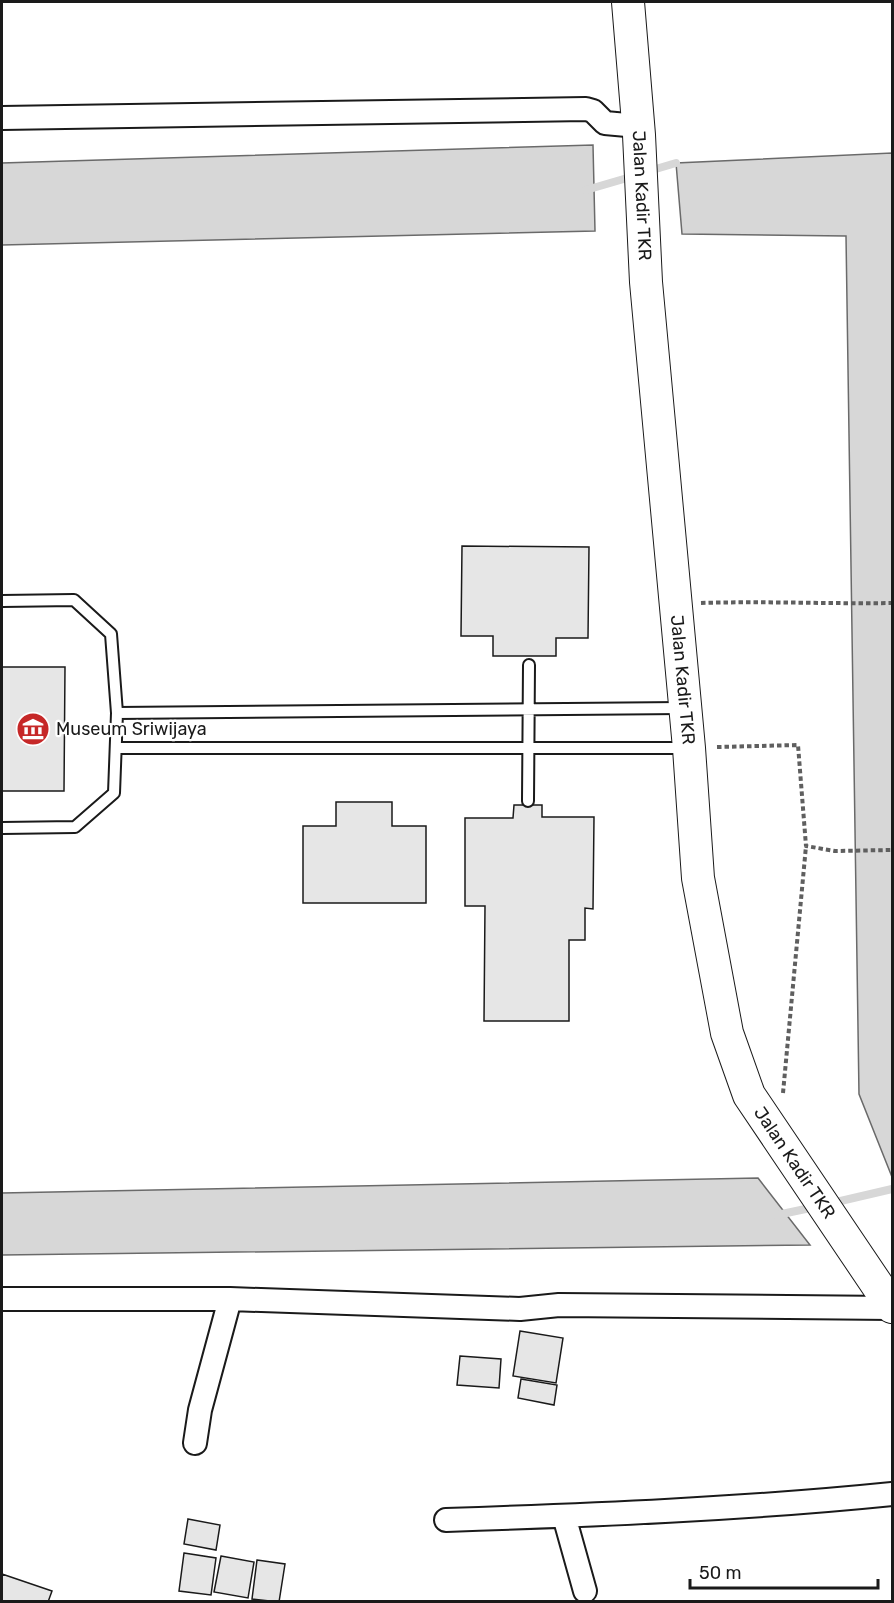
<svg xmlns="http://www.w3.org/2000/svg" width="894" height="1603" font-family="Rubik,sans-serif">
<style>
.water{fill:#d7d7d7;stroke:#6a6a6a;stroke-width:1.5}
.lines{fill:none;stroke-linecap:round;stroke-linejoin:round}
.stream{stroke:#d7d7d7;stroke-width:8}
.building{fill:#e6e6e6;stroke:#1a1a1a;stroke-width:1.5}
.lane-casing{stroke:#1a1a1a;stroke-width:14}
.street-casing{stroke:#1a1a1a;stroke-width:26}
.secondary-casing{stroke:#1a1a1a;stroke-width:34}
.path{stroke:#5f5f5f;stroke-width:4;stroke-dasharray:4.5 3;stroke-linecap:butt}
.lane{stroke:#fff;stroke-width:10}
.street{stroke:#fff;stroke-width:22}
.secondary{stroke:#fff;stroke-width:32}
.labels{text-anchor:middle;stroke-width:4.5;stroke-linejoin:round;paint-order:stroke}
.street-label{font-size:18px;fill:#1a1a1a;stroke:#fff}
.poi-label{font-size:18px;fill:#1a1a1a;stroke:#fff;text-anchor:start}
</style>
<rect width="100%" height="100%" fill="#fff"/>
<path class="water" d="M 593,145 L 595,231 L 2,245 L 2,163 Z
M 892,153 L 892,1177 L 859,1094 L 846,236 L 682,234 L 676,163 Z
M 758,1178 L 810,1245 L 2,1255 L 2,1193 Z"/>
<g class="lines">
<path class="stream" d="M 649,171 L 676,163
M 586,190 L 634,176
M 832,1203 L 892,1189
M 777,1215 L 815,1207"/>
</g>
<path class="building" d="M 462,546 L 589,547 L 588,638 L 556,638 L 556,656 L 493,656 L 493,636 L 461,636 Z
M 2,667 L 65,667 L 64,791 L 2,791 Z
M 336,802 L 392,802 L 392,826 L 426,826 L 426,903 L 303,903 L 303,826 L 336,826 Z
M 514,805 L 542,805 L 542,817 L 594,817 L 593,909 L 585,908 L 585,940 L 569,940 L 569,1021 L 484,1021 L 485,906 L 465,906 L 465,818 L 513,818 Z
M 520,1331 L 563,1338 L 556,1383 L 513,1376 Z
M 460,1356 L 501,1359 L 499,1388 L 457,1385 Z
M 521,1379 L 557,1385 L 554,1405 L 518,1398 Z
M 188,1519 L 220,1525 L 216,1550 L 184,1544 Z
M 184,1553 L 216,1558 L 211,1595 L 179,1591 Z
M 221,1556 L 254,1562 L 248,1598 L 214,1592 Z
M 257,1560 L 285,1564 L 279,1602 L 252,1599 Z
M 2,1574 L 52,1591 L 48,1602 L 2,1602 Z"/>
<g class="lines">
<g class="lane-casing">
<path id="lane" d="M 2,601 L 74,600 L 111,634 L 117,713
M 116,748 L 686,748
M 528,801 L 529,665
M 2,828 L 75,827 L 114,793 L 117,713 L 682,708"/>
</g>
<g class="street-casing">
<path id="street" d="M 2,118 L 586,109 L 593,111 L 605,123 L 638,126
M 2,1299 L 230,1299 L 520,1309 L 559,1305 L 892,1308
M 195,1443 L 200,1410 L 230,1299
M 564,1516 L 585,1591
M 446,1520 C 595,1515 744,1509 892,1494"/>
</g>
<g class="secondary-casing">
<g id="secondary">
<path id="s1" d="M 628,2 L 639,135 L 646,282 L 689,748 L 698,878 L 727,1033 L 749,1095 L 892,1307"/>
</g>
</g>
<path class="path" d="M 701,603 C 765,601 829,604 892,603
M 717,747 L 798,745 L 806,846 L 835,851 L 892,850
M 783,1093 L 806,846"/>
<use href="#lane" class="lane"/>
<use href="#street" class="street"/>
<use href="#secondary" class="secondary"/>
</g>
<defs>
<g id="museum-disc" transform="scale(1.725)"><circle r="9.5" fill="#c62828" stroke="#fff"/><path d="M0-6L6-3V-2H-6V-3ZM-5-1h2V3h-2ZM-1-1h2V3h-2ZM3-1h2V3H3ZM-6 4H6V6H-6Z" fill="#fff"/></g>
</defs>
<g fill-rule="evenodd">
<use href="#museum-disc" x="33" y="729"/>
</g>
<g class="labels">
<g class="street-label">
<text dy="6" stroke="none"><textPath href="#s1" startOffset="194">Jalan Kadir TKR</textPath></text>
<text dy="6" stroke="none"><textPath href="#s1" startOffset="680">Jalan Kadir TKR</textPath></text>
<text dy="6" stroke="none"><textPath href="#s1" startOffset="1184">Jalan Kadir TKR</textPath></text>
</g>
<g class="poi-label">
<text x="56" y="735">Museum Sriwijaya</text>
</g>
</g>
<rect width="894" height="1603" fill="none" stroke="#1a1a1a" stroke-width="6"/>
<path d="M690 1579v9h188v-9" fill="none" stroke="#1a1a1a" stroke-width="3"/>
<text x="699" y="1579" font-size="18" fill="#1a1a1a" stroke="#ffffff" stroke-width="4.5" paint-order="stroke">50 m</text>
</svg>
